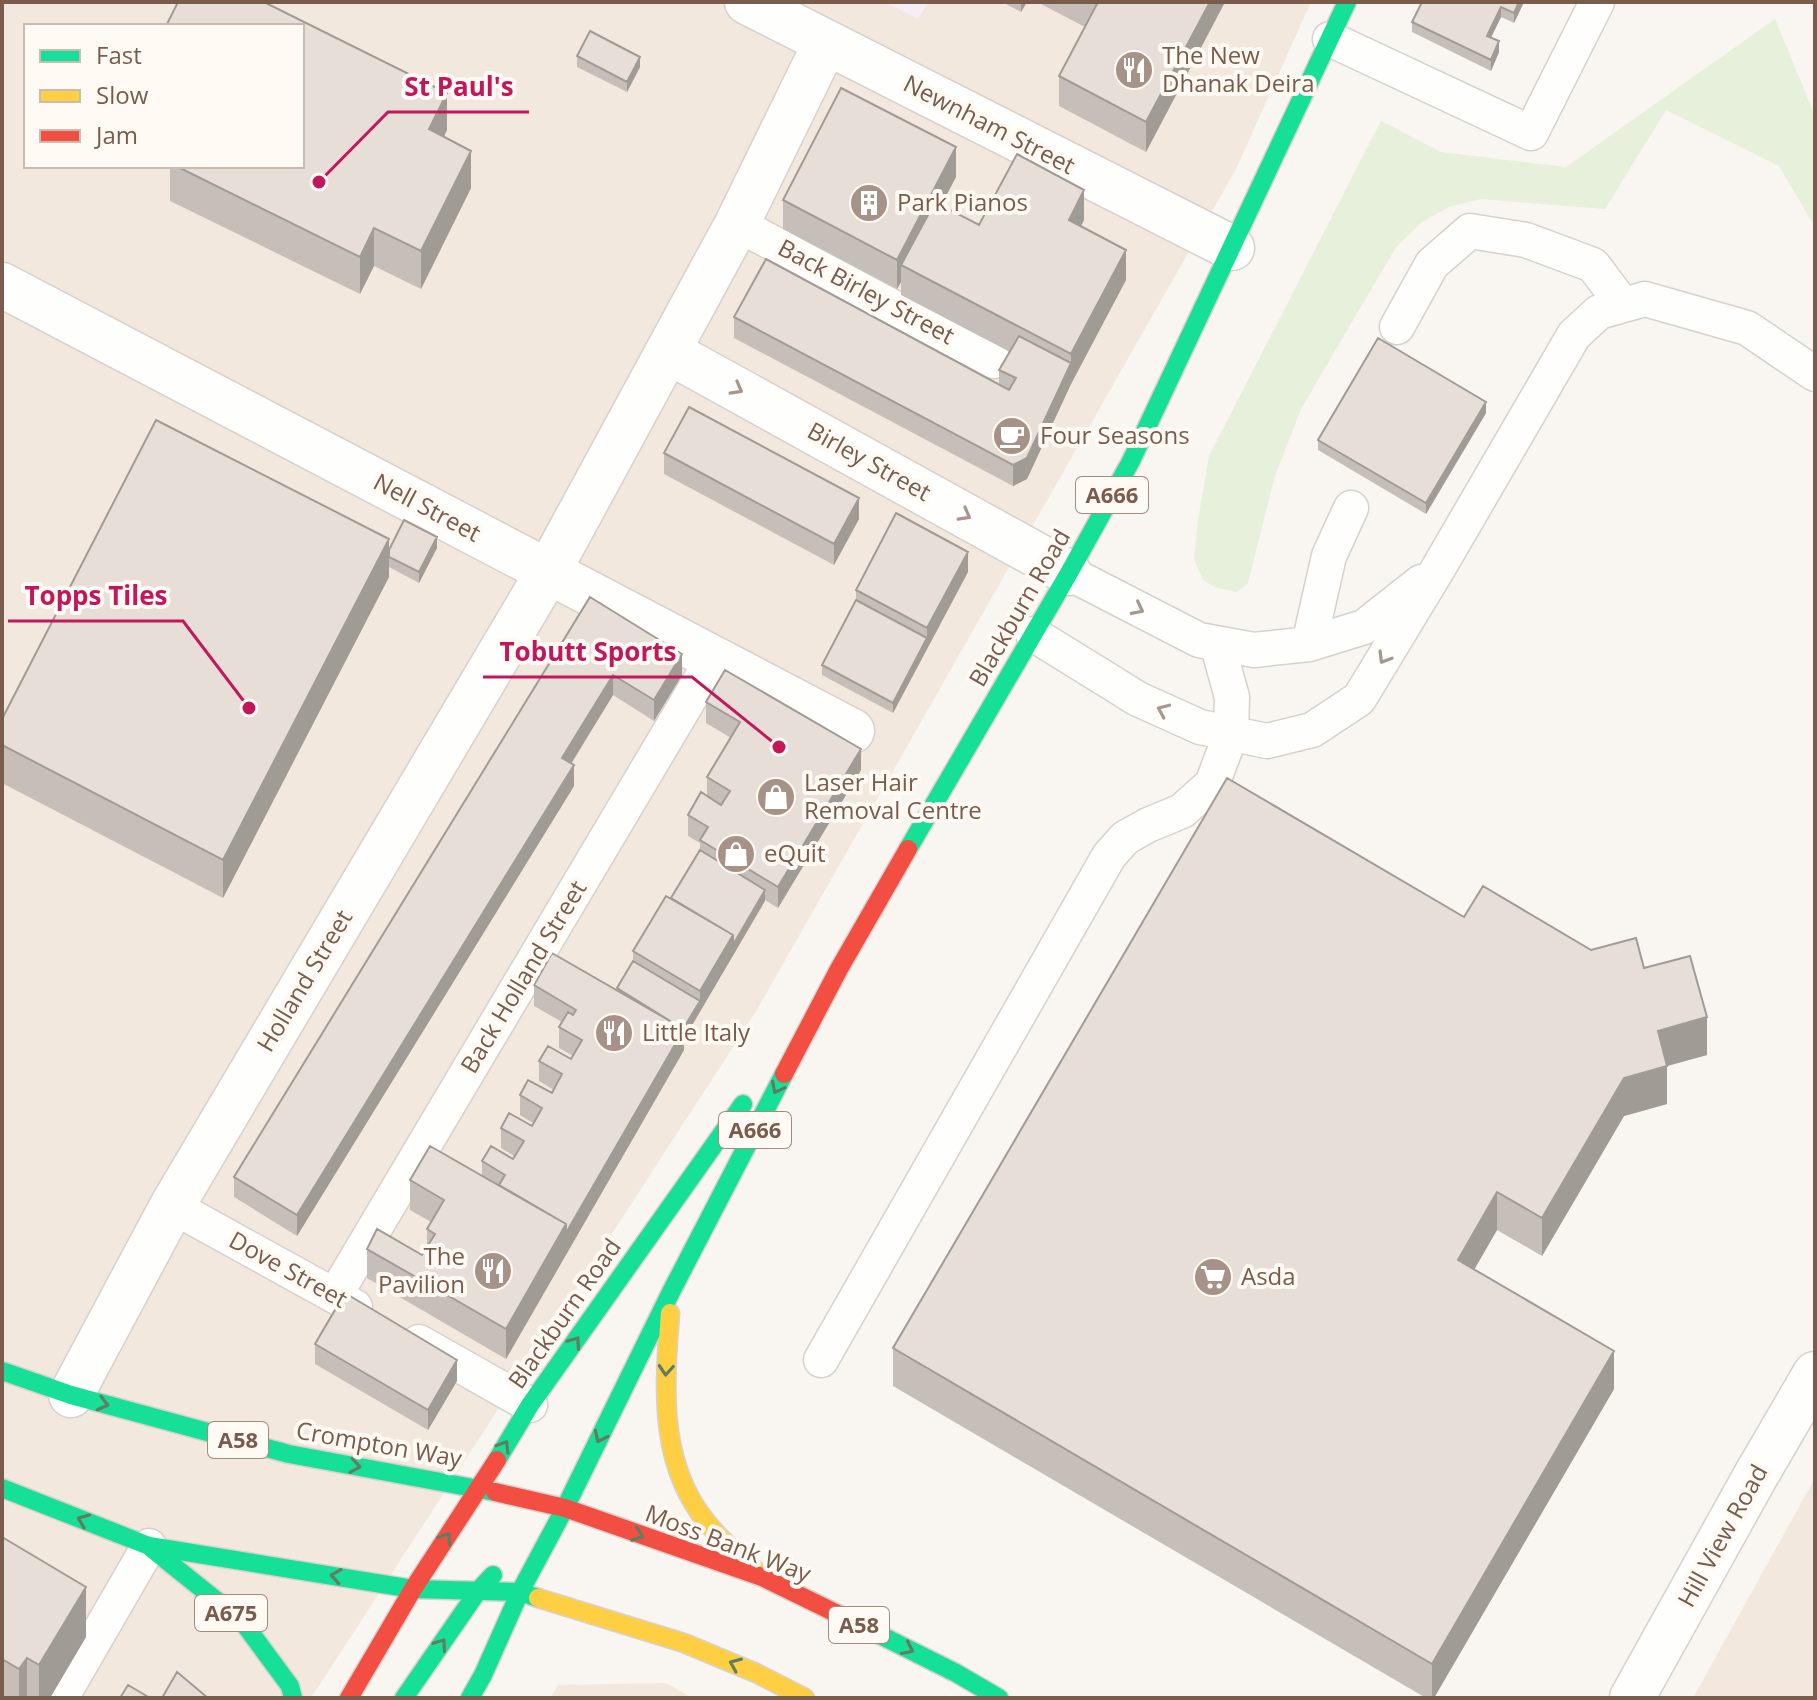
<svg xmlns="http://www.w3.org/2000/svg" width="1817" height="1700" font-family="'Open Sans',sans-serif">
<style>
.residential{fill:#f2e8de;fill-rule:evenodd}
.education{fill:#f6eef6}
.green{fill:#e7f0db}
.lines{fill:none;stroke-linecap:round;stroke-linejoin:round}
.lane-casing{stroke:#d7d1cb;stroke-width:37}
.street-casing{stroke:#d7d1cb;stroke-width:47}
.fast-casing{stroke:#dad1cc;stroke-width:21}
.slow-casing{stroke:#dad1cc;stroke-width:21}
.jam-casing{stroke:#dad1cc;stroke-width:21}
.lane{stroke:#fefefd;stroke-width:34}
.street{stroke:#fefefd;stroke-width:44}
.fast{stroke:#16e098;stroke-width:18}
.slow{stroke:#ffcf43;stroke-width:18}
.jam{stroke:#f24e42;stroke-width:18}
.wall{fill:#c6bfb9}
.shaded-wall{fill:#a19b96}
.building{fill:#e6ded7;stroke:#a19b96;stroke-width:2}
.oneway{stroke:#a8958b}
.oneway2{stroke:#617d60}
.labels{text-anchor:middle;stroke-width:8;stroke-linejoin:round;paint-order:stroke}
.shield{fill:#fffaf3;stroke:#a28b7f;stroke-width:2}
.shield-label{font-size:22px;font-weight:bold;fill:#7a5c4d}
.poi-label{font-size:24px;fill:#7a5c4d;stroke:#fffaf3;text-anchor:start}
.street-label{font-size:24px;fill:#7a5c4d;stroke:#fffaf3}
.leader{fill:none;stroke:#c2185b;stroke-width:3}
.callout-dot{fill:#c2185b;stroke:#fffaf3;stroke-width:3}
.callout-label{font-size:26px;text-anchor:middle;font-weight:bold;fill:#c2185b;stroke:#fffaf3;stroke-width:8;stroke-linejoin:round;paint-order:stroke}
</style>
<rect width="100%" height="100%" fill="#f9f5f0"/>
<path class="residential" d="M 2,2 L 1311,2 L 1236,169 L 755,1013 L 311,1698 L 2,1698 ZM 26,26 L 302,26 L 302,166 L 26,166 Z
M 1815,1478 L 1815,1698 L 1693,1698 Z
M 665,1683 L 693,1698 L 550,1698 L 558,1685 Z"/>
<path class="education" d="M 885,2 L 928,2 L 918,19 Z"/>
<path class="green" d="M 1775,19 L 1815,116 L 1815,227 L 1779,166 L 1666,110 L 1605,209 L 1481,199 L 1449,207 L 1422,222 L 1396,247 L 1301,409 L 1275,476 L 1248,583 L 1237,592 L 1217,588 L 1203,580 L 1194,559 L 1198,520 L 1209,456 L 1381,121 L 1441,152 L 1566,167 Z"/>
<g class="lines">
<g class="lane-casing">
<path id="lane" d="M 1330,39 L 1531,133 L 1597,2
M 737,224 L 994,361
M 1397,327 L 1432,264 L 1470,231 L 1526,240 L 1593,265 L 1623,305
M 1069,573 L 1199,640 L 1254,650 L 1309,644 L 1364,627 L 1421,582
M 1033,634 L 1138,699 L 1200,727 L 1267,741 L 1312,730 L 1359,699 L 1439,567 L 1574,335 L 1599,312 L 1645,299 L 1747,328 L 1815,374
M 1309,644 L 1329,556 L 1351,508
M 172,1206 L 355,1307
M 335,1295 L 713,659
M 419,1342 L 530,1405
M 821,1360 L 1109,856 L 1125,838 L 1148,825 L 1182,811 L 1212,784 L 1231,734 L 1232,697 L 1217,643
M 61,1698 L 149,1546"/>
</g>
<g class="street-casing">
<path id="street" d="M 747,2 L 1232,248
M 2,285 L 852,731
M 669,352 L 1069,573
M 71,1395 L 172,1206 L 548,572 L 737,224 L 826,42
M 1632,1698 L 1755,1477 L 1815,1374"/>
</g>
<g class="fast-casing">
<path id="fast" d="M 908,849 L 1069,573 L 1131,461 L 1347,2
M 2,1371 L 71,1395 L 289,1454 L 495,1492
M 497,1460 L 530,1405 L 743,1104
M 2,1488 L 149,1546 L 413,1589 L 520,1592 L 538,1598
M 151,1548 L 242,1621 L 290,1686 L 293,1698
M 852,1621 L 956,1673 L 999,1698
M 404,1698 L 478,1591 L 493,1575
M 470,1698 L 483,1675 L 520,1592 L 565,1508 L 671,1292 L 784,1074"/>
</g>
<g class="slow-casing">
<path id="slow" d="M 670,1313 C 665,1380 658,1453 699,1512 C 714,1534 735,1552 755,1570
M 538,1598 L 684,1643 L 756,1673 L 805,1698"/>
</g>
<g class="jam-casing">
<path id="jam" d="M 784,1074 L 839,969 L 908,849
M 495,1492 L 565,1508 L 762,1577 L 852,1621
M 349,1698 L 413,1589 L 497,1460"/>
</g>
<use href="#lane" class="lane"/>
<use href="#street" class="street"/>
<use href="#fast" class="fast"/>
<use href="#slow" class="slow"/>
<use href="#jam" class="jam"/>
</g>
<path class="wall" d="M 1002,2 L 1027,2 L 1021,12 Z
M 1037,2 L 1225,2 L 1146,152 L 1059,106 L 1059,76 L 1085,27 Z
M 1524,2 L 1514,23 L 1501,17 L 1491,37 L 1499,52 L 1491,71 L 1412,32 L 1412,22 Z
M 577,56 L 640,67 L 627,92 L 577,67 Z
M 447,130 L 444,137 L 471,188 L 421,289 L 374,266 L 360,294 L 170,201 L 170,168 L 166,166 L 302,166 Z
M 956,177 L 941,205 L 979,225 L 1084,220 L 1081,226 L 1126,280 L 1071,384 L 1027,479 L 1013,486 L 734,338 L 734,317 L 999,385 L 999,370 L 1010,352 L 901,295 L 901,282 L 897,289 L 783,229 L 783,200 Z
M 1486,413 L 1426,514 L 1318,450 L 1318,440 Z
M 664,453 L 859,519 L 834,565 L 664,474 Z
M 437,548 L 419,583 L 389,567 L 389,577 L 223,898 L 2,783 L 2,719 L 389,550 Z
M 968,572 L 893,713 L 822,675 L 822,665 L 856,600 L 856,590 Z
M 590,597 L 682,675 L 654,721 L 613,695 L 572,763 L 574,786 L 297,1236 L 234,1197 L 234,1177 Z
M 706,702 L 861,770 L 778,908 L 765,900 L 684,1039 L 684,1050 L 506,1359 L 367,1278 L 367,1249 L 422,1255 L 427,1247 L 427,1229 L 431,1222 L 410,1210 L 410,1180 L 482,1176 L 482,1161 L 513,1159 L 514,1156 L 501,1148 L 501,1128 L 532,1126 L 533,1123 L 520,1115 L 520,1095 L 552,1093 L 554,1090 L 539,1081 L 539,1061 L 571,1059 L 573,1056 L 559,1048 L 559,1027 L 562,1022 L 534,1006 L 534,985 L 617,991 L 617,988 L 633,961 L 633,951 L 671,898 L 700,850 L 700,843 L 688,836 L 688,815 L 707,796 L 707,777 L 731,738 L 706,723 Z
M 1464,917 L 1591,950 L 1644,968 L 1707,1055 L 1667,1066 L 1667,1104 L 1624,1116 L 1542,1256 L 1497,1230 L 1474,1269 L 1614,1389 L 1434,1698 L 1426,1698 L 893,1386 L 893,1348 Z
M 315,1344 L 457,1381 L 428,1430 L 315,1364 Z
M 2,1537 L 86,1637 L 50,1698 L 2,1698 Z"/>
<path class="shaded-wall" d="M 1021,2 L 1027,2 L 1021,12 Z
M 1210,2 L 1225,2 L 1146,152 L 1146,122 Z
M 1519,2 L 1524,2 L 1514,23 L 1514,13 Z
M 1501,7 L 1501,17 L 1487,46 L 1487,36 Z
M 1499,41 L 1499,52 L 1491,71 L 1491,60 Z
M 640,57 L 640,67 L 627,92 L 627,82 Z
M 447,93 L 447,130 L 429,167 L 429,129 Z
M 956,147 L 956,177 L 908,268 L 901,265 L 901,282 L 897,289 L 897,260 Z
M 471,151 L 471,188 L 421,289 L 421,251 Z
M 1084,190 L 1084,220 L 1069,250 L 1069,220 Z
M 374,228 L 374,266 L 360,294 L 360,257 Z
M 1126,250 L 1126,280 L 1071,384 L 1027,479 L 1013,486 L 1013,465 L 1071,364 L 1071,354 Z
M 1486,402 L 1486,413 L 1426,514 L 1426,503 Z
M 859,498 L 859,519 L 834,565 L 834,544 Z
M 437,537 L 437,548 L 419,583 L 419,572 Z
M 389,539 L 389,577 L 223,898 L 223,860 Z
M 968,552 L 968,572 L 893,713 L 893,703 L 927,638 L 927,628 Z
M 682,654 L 682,675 L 654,721 L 654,700 Z
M 613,675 L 613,695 L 562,778 L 562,758 Z
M 861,749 L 861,770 L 778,908 L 778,887 Z
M 574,765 L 574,786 L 297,1236 L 297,1215 Z
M 765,890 L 765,901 L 684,1039 L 684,1050 L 506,1359 L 506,1329 L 566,1224 L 700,1001 L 700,991 L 733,935 Z
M 1707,1017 L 1707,1055 L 1667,1066 L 1667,1104 L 1624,1116 L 1542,1256 L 1542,1218 L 1624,1078 L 1658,1031 Z
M 1497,1192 L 1497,1230 L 1458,1298 L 1458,1260 Z
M 1614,1351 L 1614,1389 L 1434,1698 L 1432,1698 L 1432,1664 Z
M 457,1360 L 457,1381 L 428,1430 L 428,1410 Z
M 86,1587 L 86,1637 L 50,1698 L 39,1698 L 39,1665 Z
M 27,1658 L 27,1698 L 19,1698 L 19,1669 Z"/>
<path class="building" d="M 178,2 L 264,2 L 447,93 L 429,129 L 471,151 L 421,251 L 374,228 L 360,257 L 176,166 L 302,166 L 302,26 L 166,26 Z
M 1093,2 L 1210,2 L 1146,122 L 1059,76 L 1097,4 Z
M 1422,2 L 1519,2 L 1514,13 L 1501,7 L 1487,36 L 1499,41 L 1491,60 L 1412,22 Z
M 590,31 L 640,57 L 627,82 L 577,56 Z
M 841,88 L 956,147 L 897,260 L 783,200 Z
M 1017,154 L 1084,190 L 1069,220 L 1126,250 L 1071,354 L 901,265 L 935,202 L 979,225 Z
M 766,259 L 1009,390 L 1016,378 L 999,370 L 1019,336 L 1071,363 L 1027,458 L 1013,465 L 734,317 Z
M 1378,338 L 1486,402 L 1426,503 L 1318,440 Z
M 689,407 L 859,498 L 834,544 L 664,453 Z
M 156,420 L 389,539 L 223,860 L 2,745 L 2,719 Z
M 896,513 L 968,552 L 927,628 L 856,590 Z
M 404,520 L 437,537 L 419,572 L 389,557 L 389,550 Z
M 590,597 L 682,654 L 654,700 L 613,675 L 562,758 L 574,765 L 297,1215 L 234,1177 Z
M 856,600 L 927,638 L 893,703 L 822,665 Z
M 725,670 L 861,749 L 778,887 L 700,840 L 708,827 L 688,815 L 701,792 L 721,805 L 730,791 L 707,777 L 740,722 L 706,702 Z
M 1227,778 L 1464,917 L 1483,886 L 1591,950 L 1636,938 L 1644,968 L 1690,956 L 1707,1017 L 1658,1031 L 1667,1066 L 1624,1078 L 1542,1218 L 1497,1192 L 1458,1260 L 1614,1351 L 1432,1664 L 893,1348 Z
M 700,850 L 765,890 L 733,945 L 733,935 L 671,898 Z
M 666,896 L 733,935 L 700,991 L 633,951 Z
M 552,953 L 684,1029 L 566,1233 L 566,1224 L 499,1185 L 505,1175 L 482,1161 L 491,1146 L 513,1159 L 524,1141 L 501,1128 L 509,1113 L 532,1126 L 542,1108 L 520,1095 L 528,1080 L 552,1093 L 562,1074 L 539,1061 L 548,1046 L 571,1059 L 582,1040 L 559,1027 L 568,1012 L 573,1015 L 576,1010 L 534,985 Z
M 633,961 L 700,1001 L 683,1029 L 617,988 Z
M 430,1146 L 566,1224 L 506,1329 L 367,1249 L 377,1229 L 422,1255 L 435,1234 L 427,1229 L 444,1200 L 410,1180 Z
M 345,1293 L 457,1360 L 428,1410 L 315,1344 Z
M 2,1537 L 86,1587 L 39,1665 L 27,1658 L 19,1669 L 2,1659 Z
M 177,1672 L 208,1698 L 162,1698 Z
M 128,1685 L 150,1698 L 120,1698 Z"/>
<defs><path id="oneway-chevron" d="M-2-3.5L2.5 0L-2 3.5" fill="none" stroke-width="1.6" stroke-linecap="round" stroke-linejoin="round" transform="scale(2)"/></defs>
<g class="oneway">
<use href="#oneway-chevron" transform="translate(737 389) rotate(29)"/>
<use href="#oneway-chevron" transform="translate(965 515) rotate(29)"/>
<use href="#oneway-chevron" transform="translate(1138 609) rotate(27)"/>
<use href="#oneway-chevron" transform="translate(1384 658) rotate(121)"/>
<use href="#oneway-chevron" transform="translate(1163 710) rotate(-156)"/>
</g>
<g class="oneway2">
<use href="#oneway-chevron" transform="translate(777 1088) rotate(117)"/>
<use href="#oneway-chevron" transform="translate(575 1342) rotate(-55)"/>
<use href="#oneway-chevron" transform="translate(666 1370) rotate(94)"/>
<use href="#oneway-chevron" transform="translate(103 1404) rotate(15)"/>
<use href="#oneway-chevron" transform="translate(600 1437) rotate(116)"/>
<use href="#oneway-chevron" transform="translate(504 1446) rotate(-58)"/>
<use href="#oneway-chevron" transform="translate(355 1466) rotate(9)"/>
<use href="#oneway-chevron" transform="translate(83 1520) rotate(-158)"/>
<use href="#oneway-chevron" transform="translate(638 1535) rotate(19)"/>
<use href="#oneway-chevron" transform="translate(446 1538) rotate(-57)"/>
<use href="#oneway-chevron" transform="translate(336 1576) rotate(-171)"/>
<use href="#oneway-chevron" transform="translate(441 1644) rotate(-55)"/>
<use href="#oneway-chevron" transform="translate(908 1649) rotate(26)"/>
<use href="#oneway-chevron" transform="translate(735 1664) rotate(-157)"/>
</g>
<defs>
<g id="restaurant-disc" transform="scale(2)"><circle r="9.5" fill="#a69286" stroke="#fffaf3"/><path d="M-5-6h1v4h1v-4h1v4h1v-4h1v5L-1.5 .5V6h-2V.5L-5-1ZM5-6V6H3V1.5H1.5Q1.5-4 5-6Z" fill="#fff"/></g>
<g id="building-disc" transform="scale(2)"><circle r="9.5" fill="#a69286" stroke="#fffaf3"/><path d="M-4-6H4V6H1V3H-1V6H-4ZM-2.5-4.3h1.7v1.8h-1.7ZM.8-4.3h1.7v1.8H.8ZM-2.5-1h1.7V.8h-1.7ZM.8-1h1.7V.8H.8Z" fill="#fff"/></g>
<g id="cafe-disc" transform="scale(2)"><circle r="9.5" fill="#a69286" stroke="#fffaf3"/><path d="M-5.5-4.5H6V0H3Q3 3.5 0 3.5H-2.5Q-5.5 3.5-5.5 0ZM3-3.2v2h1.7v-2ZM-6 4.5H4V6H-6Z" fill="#fff"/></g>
<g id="shop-disc" transform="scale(2)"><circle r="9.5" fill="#a69286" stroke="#fffaf3"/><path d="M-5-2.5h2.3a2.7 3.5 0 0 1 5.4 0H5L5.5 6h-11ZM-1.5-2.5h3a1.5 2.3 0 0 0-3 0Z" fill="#fff"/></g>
<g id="supermarket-disc" transform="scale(2)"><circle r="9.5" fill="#a69286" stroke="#fffaf3"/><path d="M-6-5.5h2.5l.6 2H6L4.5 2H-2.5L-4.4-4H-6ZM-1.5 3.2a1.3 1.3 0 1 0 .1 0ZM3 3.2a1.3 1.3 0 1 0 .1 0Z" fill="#fff"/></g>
</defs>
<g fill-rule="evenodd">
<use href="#restaurant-disc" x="1134" y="70"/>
<use href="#building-disc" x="869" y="203"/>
<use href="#cafe-disc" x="1012" y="436"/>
<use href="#shop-disc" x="776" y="797"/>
<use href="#shop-disc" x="736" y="854"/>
<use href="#restaurant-disc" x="614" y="1033"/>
<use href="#restaurant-disc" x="493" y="1271"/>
<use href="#supermarket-disc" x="1213" y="1277"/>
</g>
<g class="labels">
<g class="shield">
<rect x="1076" y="477" width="72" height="36" rx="6"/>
<rect x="719" y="1112" width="72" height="36" rx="6"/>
<rect x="208" y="1422" width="60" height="36" rx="6"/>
<rect x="195" y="1595" width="72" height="36" rx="6"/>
<rect x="829" y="1607" width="60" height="36" rx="6"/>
</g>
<g class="shield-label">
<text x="1112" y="503">A666</text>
<text x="755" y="1138">A666</text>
<text x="238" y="1448">A58</text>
<text x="231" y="1621">A675</text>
<text x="859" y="1633">A58</text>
</g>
<g class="poi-label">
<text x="1162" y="64">The New<tspan x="1162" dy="28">Dhanak Deira</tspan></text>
<text x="897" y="211">Park Pianos</text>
<text x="1040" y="444">Four Seasons</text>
<text x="804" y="791">Laser Hair<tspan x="804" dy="28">Removal Centre</tspan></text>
<text x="764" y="862">eQuit</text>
<text x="642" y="1041">Little Italy</text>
<text x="465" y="1265" text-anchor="end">The<tspan x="465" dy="28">Pavilion</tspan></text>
<text x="1241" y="1285">Asda</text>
</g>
<g class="street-label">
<text transform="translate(989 125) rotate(27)" y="8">Newnham Street</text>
<text transform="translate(866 292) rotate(28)" y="8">Back Birley Street</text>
<text transform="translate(869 462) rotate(29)" y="8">Birley Street</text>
<text transform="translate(427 508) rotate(28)" y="8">Nell Street</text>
<text transform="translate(1020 608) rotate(-60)" y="8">Blackburn Road</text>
<text transform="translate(524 977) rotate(-59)" y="8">Back Holland Street</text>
<text transform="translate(305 981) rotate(-59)" y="8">Holland Street</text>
<text transform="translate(288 1270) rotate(29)" y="8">Dove Street</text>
<text transform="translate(565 1314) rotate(-55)" y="8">Blackburn Road</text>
<text transform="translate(379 1445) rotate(10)" y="8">Crompton Way</text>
<text transform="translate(1723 1536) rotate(-61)" y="8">Hill View Road</text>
<text transform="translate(728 1544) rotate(21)" y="8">Moss Bank Way</text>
</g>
</g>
<path class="leader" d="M319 182L388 112H529M249 708L183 621H8M779 747L692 677H483"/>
<g class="callout-dot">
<circle cx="319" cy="182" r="8"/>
<circle cx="249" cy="708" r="8"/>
<circle cx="779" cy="747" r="8"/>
</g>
<g class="callout-label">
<text x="459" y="96">St Paul's</text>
<text x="96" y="605">Topps Tiles</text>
<text x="588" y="661">Tobutt Sports</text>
</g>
<rect width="1817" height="1700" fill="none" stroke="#7a5c4d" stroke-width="8"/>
<rect x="24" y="24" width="280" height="144" fill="#fffaf3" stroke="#cabbb1" stroke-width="2"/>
<rect x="40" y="50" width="40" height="12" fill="#16e098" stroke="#cabbb1" stroke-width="2"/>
<text x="96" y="64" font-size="24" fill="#7a5c4d">Fast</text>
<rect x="40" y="90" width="40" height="12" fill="#ffcf43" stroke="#cabbb1" stroke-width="2"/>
<text x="96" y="104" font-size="24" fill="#7a5c4d">Slow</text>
<rect x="40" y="130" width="40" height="12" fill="#f24e42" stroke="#cabbb1" stroke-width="2"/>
<text x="96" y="144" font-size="24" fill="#7a5c4d">Jam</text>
</svg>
